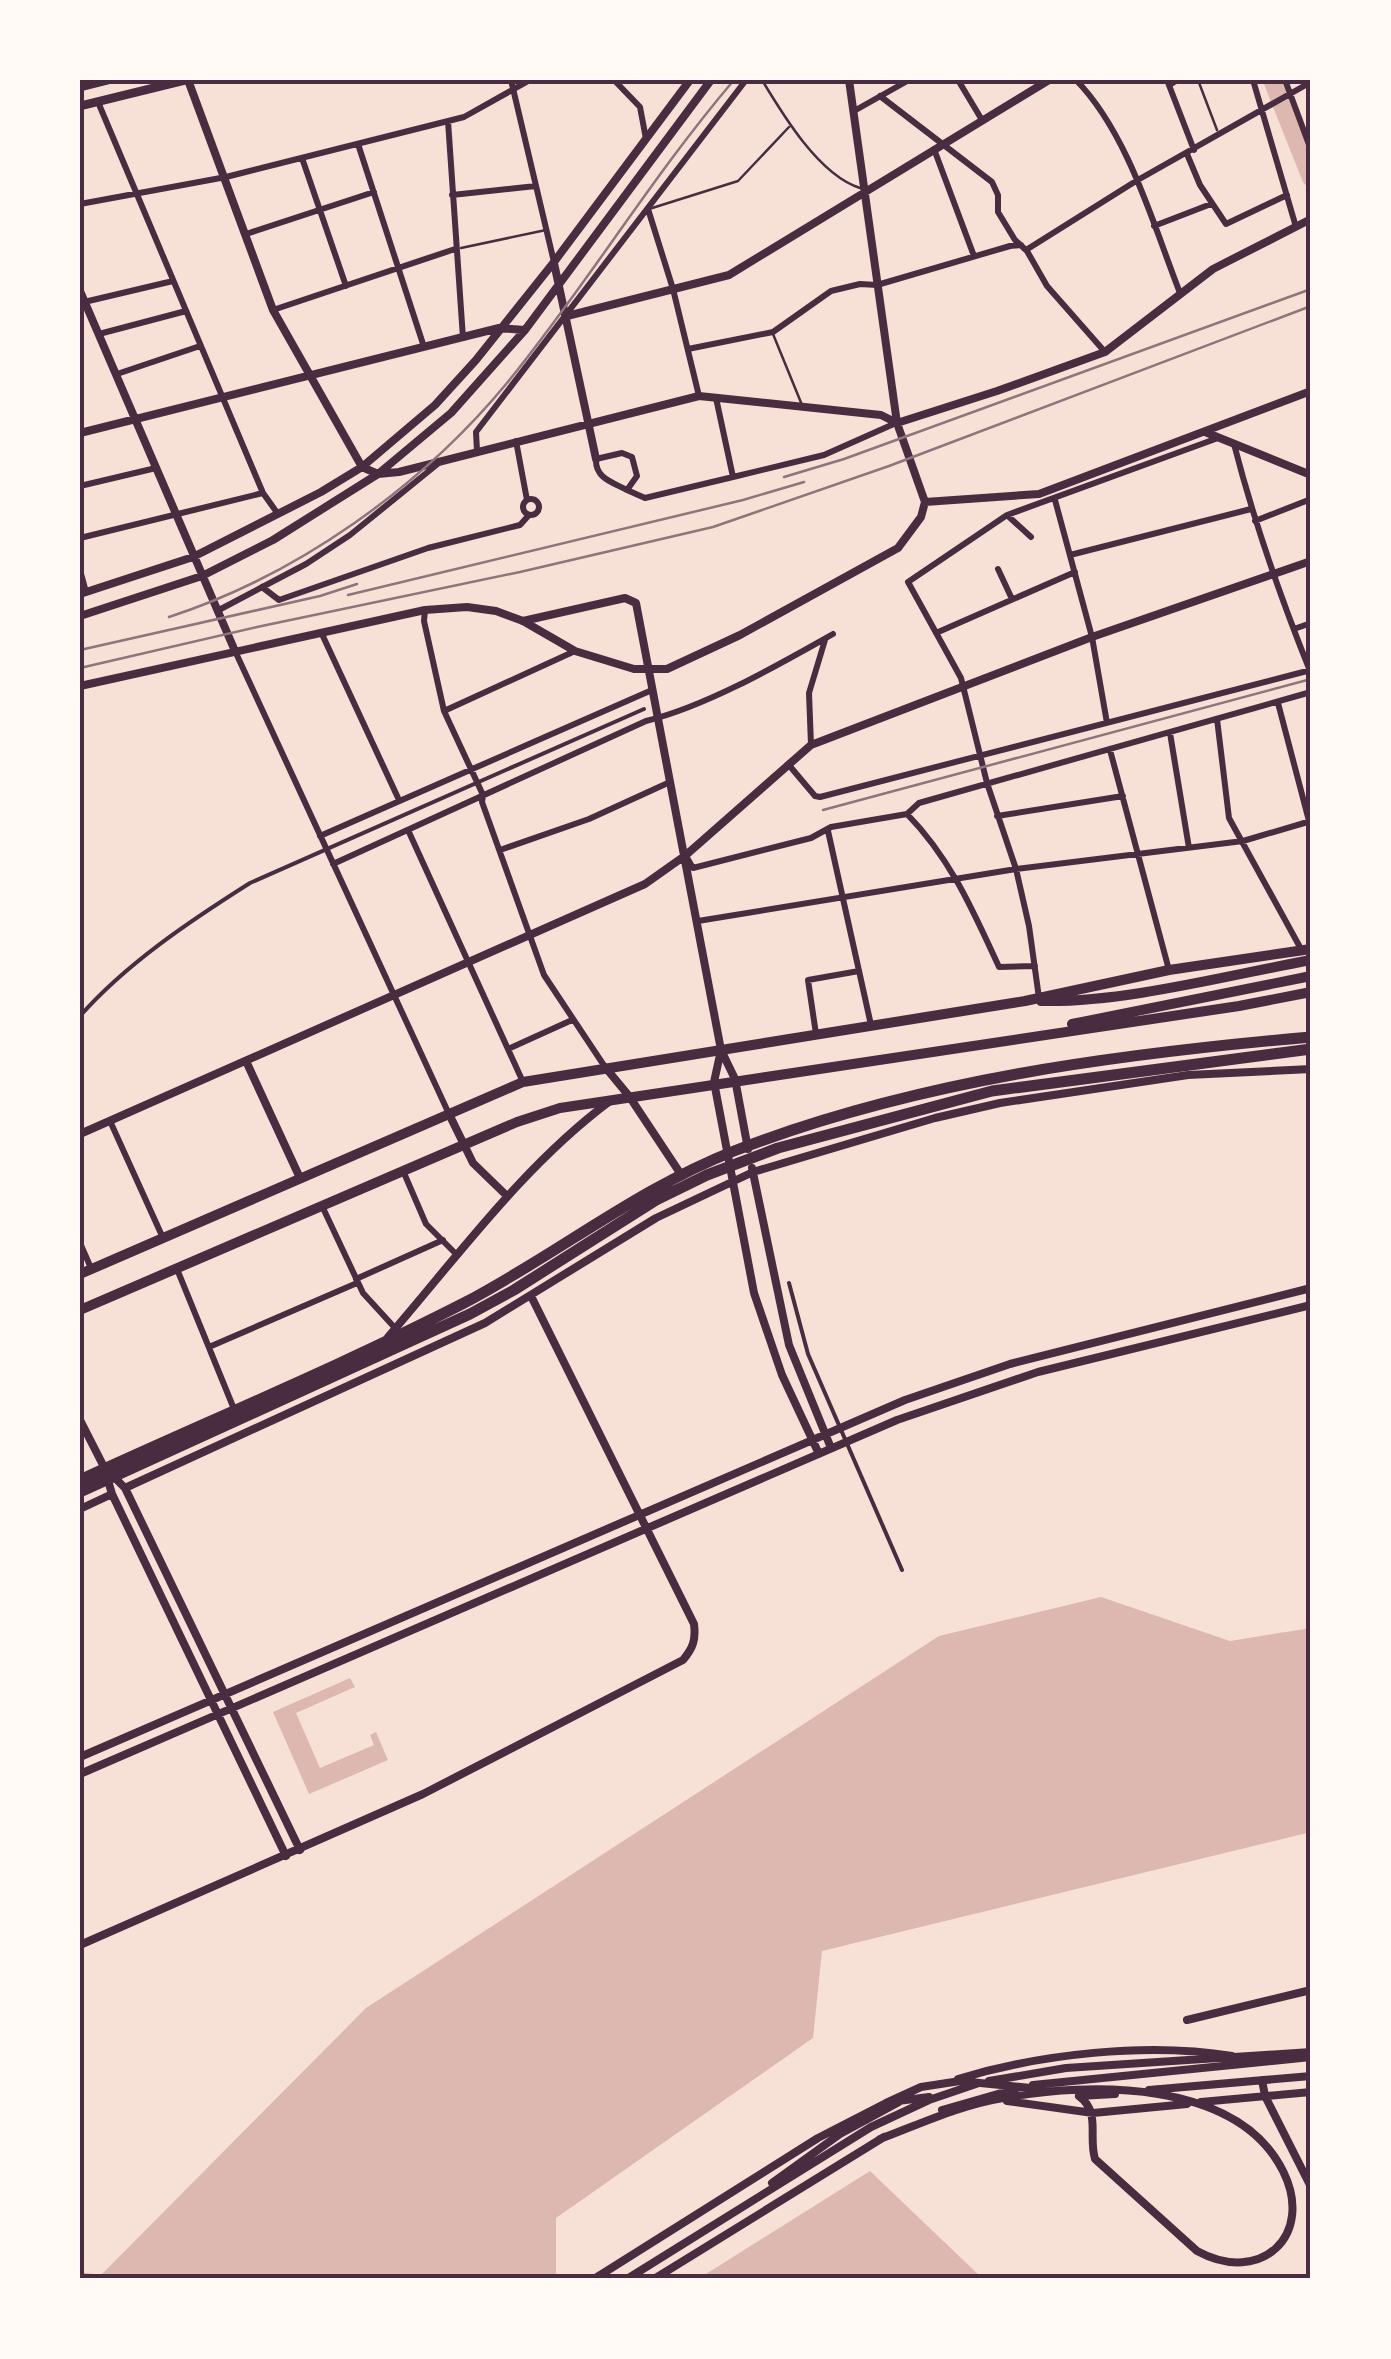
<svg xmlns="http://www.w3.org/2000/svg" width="1391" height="2359" font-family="'Work Sans',sans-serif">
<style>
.water{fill:#dcb8b0}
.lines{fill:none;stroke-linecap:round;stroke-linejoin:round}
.river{stroke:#dcb8b0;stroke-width:18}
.service{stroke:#4a2c40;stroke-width:2.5}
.pedestrian{stroke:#4a2c40;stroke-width:4}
.minor{stroke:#4a2c40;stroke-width:6}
.tertiary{stroke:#4a2c40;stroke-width:8}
.primary{stroke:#4a2c40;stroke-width:9}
.trunk{stroke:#4a2c40;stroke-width:10}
.motorway{stroke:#4a2c40;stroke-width:11}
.rail{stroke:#8f747c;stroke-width:2.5}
.neatline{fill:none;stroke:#4a2c40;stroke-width:4}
</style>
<rect width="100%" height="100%" fill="#f7e1d7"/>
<path class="water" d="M 1101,1597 L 1230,1641 L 1311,1628 L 1311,1832 L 822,1951 L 813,2038 L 556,2218 L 556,2273 L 560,2279 L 80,2279 L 80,2272 L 101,2275 L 366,2008 L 939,1636 Z
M 350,1678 L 355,1687 L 296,1713 L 320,1768 L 374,1745 L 370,1735 L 376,1732 L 388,1760 L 309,1794 L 273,1712 Z
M 870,2171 L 983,2279 L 698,2279 Z"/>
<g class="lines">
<path class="river" d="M 1272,80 L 1311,178"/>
<path class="service" d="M 762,80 C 783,115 819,175 860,188
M 1198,80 L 1217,130
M 1305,80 L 1311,98
M 1171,86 L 1181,80
M 649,209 L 738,181 L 789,127
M 461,248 L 546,230
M 773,334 L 802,405"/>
<path class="pedestrian" d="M 80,1016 C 127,963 190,921 250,883 L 644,709
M 789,1283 L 808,1354 L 902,1570"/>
<path class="minor" d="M 511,80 L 554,262
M 614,80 L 640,107 L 646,139
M 958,80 L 982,120
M 1076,80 C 1128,133 1153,224 1180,293
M 1167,80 L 1194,150
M 1253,80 L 1296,227
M 1285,80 L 1311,150
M 880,96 L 992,182 L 998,195 L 998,212 L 1015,240 L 1027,251 L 1047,286 L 1105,352
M 98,102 L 263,493 L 278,514
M 854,111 L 909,80
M 448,121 L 463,338
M 358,144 L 424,347
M 934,149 L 974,256
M 1187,154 L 1200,185 L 1226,224 L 1287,195
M 302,158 L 346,286
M 452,195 L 536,186
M 80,204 L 226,177 L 464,117 L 530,80
M 648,209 L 673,289 L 699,396
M 1154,226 L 1211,204
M 246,234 L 374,192
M 1026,250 L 1136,181 L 1311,82
M 80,303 L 173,281
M 273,310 L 455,249
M 99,334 L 186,311
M 688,349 L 773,332 L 831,291 L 860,284 L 877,285 L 1010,246 L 1021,245
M 117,374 L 200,346
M 716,398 L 733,477
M 516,441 L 527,500
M 1234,444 C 1254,522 1280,596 1310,671
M 477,451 L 476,432 L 746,80
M 622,453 L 632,457 L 637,476 L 627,490 C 612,482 595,478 596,459 Z
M 80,486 L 156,468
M 627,490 L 645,498 L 733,477 L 824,455 L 896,423
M523 507a8 8 0 1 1 16 0a8 8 0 1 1-16 0Z
M 1055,500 L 1092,637 L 1107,723
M 1008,516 L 1031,537
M 1255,521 L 1311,499
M 80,538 L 263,493
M 1070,555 L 1251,509
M 998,569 L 1012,599
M 80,570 L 86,592
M 262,587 L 279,600 L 428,548 L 520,525 L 529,515
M 425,610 L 424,621 L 444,711 L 483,795 L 482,802 L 544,975 L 605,1067
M 217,611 L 306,564 L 350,535 L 440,462
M 1294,629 L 1311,623
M 321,632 L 399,800
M 936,633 L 1075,572
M 235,651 L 449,1114
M 1278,703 L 1309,821
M 444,711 L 575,651
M 1217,719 L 1229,818 L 1301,949
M 1170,733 L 1189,848
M 811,745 L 809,693 L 825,640
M 1110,750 L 1169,970
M 788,764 L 815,796 L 820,797 L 1311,670
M 907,814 C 951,859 973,911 999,967 L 1035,966
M 997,816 L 1123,796
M 408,830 L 523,1082
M 828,831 L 871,1025
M 320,836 L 652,690
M 500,850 L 589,819 L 670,782
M 686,856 L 693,868 L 811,838 L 831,827 L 907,814 L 919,803 L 1311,692
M 333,864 L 646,721 C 707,706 778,665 833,634
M 698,921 L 1016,869 L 1243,841 L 1311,821
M 1039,998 L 1029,926 L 1016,869 L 987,783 L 961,678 L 908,582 L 1007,515 L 1218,438
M 816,1034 L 808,980 L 859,971
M 508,1049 L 572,1020
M 110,1121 L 163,1238
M 404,1173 L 426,1224 L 457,1255
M 323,1208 L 363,1293 L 395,1328
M 80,1243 L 91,1268
M 177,1269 L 234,1409
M 356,1279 L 443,1240
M 209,1347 L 357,1283"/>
<path class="tertiary" d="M 188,80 L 273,310 L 362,467 L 378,474 L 399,472 L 699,396 L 881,415 L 897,423
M 849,80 L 897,423 L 925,502 L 1039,494 L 1311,391
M 554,263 L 596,459
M 80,291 L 235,651
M 567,316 L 729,275 L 1049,80
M 897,423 L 997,391 L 1105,352 L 1213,269 L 1311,219
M 1205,432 L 1311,475
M 80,433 L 499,328 L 525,330
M 80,594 L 193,557 L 321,492 L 362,467 L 435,405 L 476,360 L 554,262 L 690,80
M 80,616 L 202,576 L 273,540 L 378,474 L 451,413 L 525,330 L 711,80
M 523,621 L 625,598 L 636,603 L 721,1050 L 735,1079 L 748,1149
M 80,686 L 425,610 L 467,607 L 496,611 L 523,621 L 575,651 L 634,669 L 667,669 L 740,635 L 898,548 L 921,517 L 925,502
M 721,1050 L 714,1082 L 754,1293 L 782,1375 L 819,1454
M 246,1061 L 300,1178
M 605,1067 L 629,1096 L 682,1176
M 449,1114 L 473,1163 L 507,1196
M 80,1134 L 645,884 L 686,855 L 811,745 L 1092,637 L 1311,561
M 752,1168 L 789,1345 L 831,1448
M 388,1337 C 459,1255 523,1166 610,1101
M 80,1420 L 104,1467 L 112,1494 L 286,1856
M 111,1474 L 125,1488 L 300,1850
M 125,1488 L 485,1323 L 656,1218 L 753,1172 L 935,1118 L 1000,1103 L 1188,1075 L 1311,1069
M 80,1509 L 112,1494
M 80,1757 L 905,1400 L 1010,1364 L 1311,1288
M 80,1774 L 897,1420 L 1038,1372 L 1311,1305
M 80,1945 L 423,1794 L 683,1660 C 693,1648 696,1640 694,1624 L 531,1296
M 1187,2020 L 1311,1990
M 958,2079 C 1040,2054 1147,2042 1232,2056
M 1262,2080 L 1265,2096 L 1311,2187
M 989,2081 L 1066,2068 L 1311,2052
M 1033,2085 L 1311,2057
M 1149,2090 L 1311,2076
M 1079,2096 L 1115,2094
M 898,2101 L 929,2097
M 1007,2101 L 1093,2113 L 1187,2104
M 1201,2102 L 1311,2092
M 942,2110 L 1015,2089
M 880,2139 C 920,2124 960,2105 1003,2098 C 1089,2082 1237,2079 1283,2171 C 1315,2235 1261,2286 1197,2251 L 1095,2159 C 1088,2135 1101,2113 1079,2096
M 772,2183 L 840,2134 L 899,2102
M 594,2279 L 818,2138 L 886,2103 L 921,2087 L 960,2081 L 1041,2089
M 627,2279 L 871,2127 L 929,2100 L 976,2084
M 654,2279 L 884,2137"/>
<path class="primary" d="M 80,87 L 108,80
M 80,106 L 186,80"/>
<path class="trunk" d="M 1041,1001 C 1124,1003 1229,975 1311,960
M 1072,1024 L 1311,976
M 80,1274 L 523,1082 L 1025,1001 L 1169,970 L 1311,949
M 80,1310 L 517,1122 L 560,1108 L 1239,1006 L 1311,992"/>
<path class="motorway" d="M 80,1480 C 208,1421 339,1367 464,1303 C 556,1255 637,1189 734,1151 C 917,1080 1117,1054 1311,1037
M 80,1492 L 470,1314 L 514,1290 L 656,1200 L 707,1175 L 778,1148 L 992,1091 L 1311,1049"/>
<path class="rail" d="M 784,477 L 844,459 L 1311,289
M 348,595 L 743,500 L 804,482
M 169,617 C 298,575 421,487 507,383 C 587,285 652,176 734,80
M 80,650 L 320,596 L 357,584
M 80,668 L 257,627 L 520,572 L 713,527 L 889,466 L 1311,306
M 823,810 L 1311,679"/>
</g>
<rect width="1391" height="2359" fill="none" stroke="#fffaf5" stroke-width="165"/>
<rect x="82" y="82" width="1226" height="2194" class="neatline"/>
</svg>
